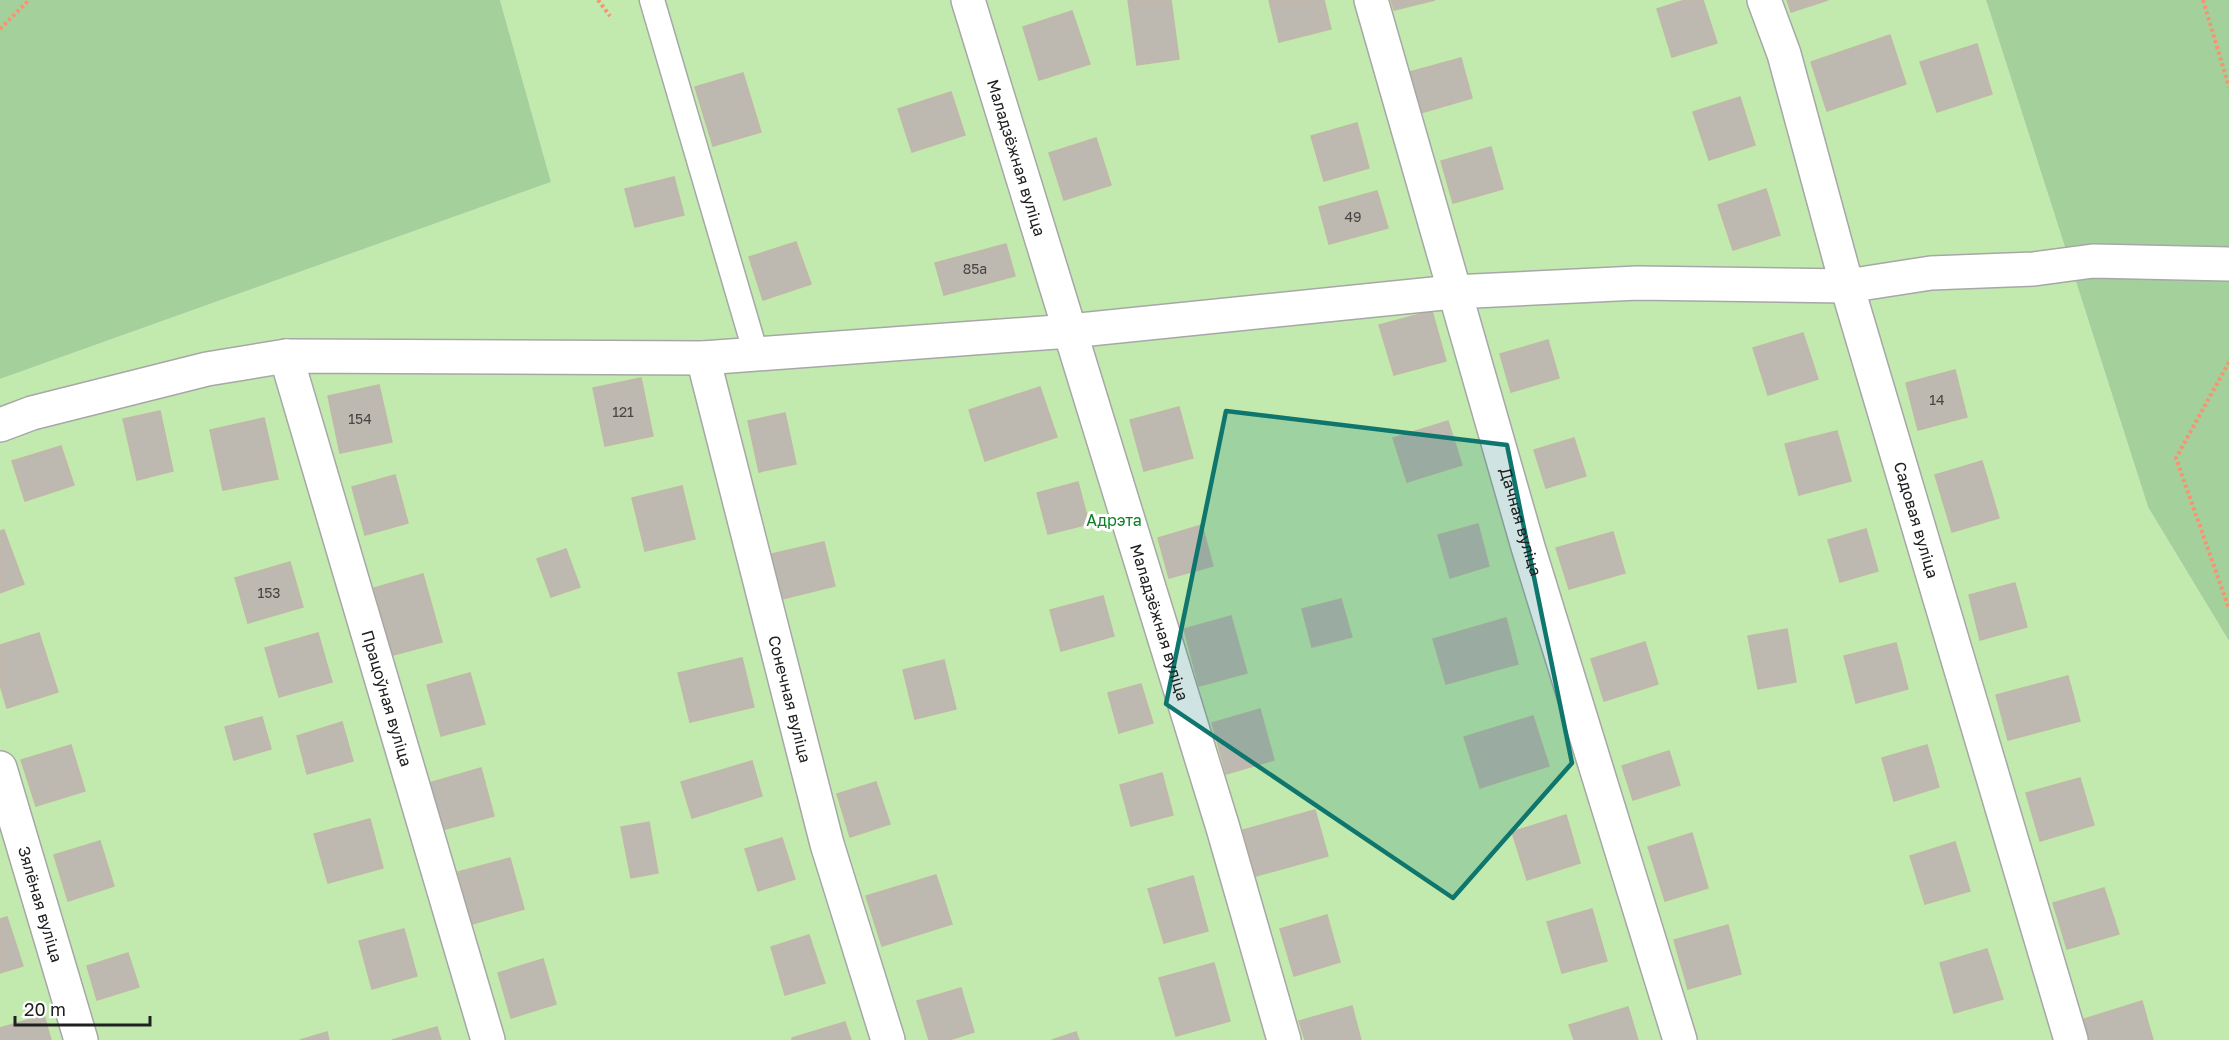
<svg xmlns="http://www.w3.org/2000/svg" width="2229" height="1040" font-family="'Golos Text',sans-serif">
<style>
.grass{fill:#c2eaae}
.forest{fill:#a4d09c}
.building{fill:#bdb8b0;stroke:#c2b8a9;stroke-width:1.5}
.lines{fill:none;stroke-linecap:round;stroke-linejoin:round}
.lane-casing{stroke:#a7a7a7;stroke-width:27}
.street-casing{stroke:#a7a7a7;stroke-width:36}
.path{stroke:#f99270;stroke-width:4;stroke-dasharray:3 3;stroke-linecap:butt}
.lane{stroke:#fff;stroke-width:24}
.street{stroke:#fff;stroke-width:33}
.marked{fill:#0f766e;fill-opacity:0.2;stroke:#0f766e;stroke-width:4.5;stroke-linejoin:round}
.labels{text-anchor:middle;stroke-width:6;stroke-linejoin:round;paint-order:stroke}
.number-label{font-size:14px;fill:#474644}
.street-label{font-size:16px;fill:#202020;stroke:#fff}
.park-label{font-size:16px;fill:#0c8027;stroke:#fff}
</style>
<rect width="100%" height="100%" fill="#f1efe7"/>
<path class="grass" d="M 500,0 L 1986,0 L 2148,507 L 2229,641 L 2229,1040 L 0,1040 L 0,379 L 551,182 Z"/>
<path class="forest" d="M 0,0 L 500,0 L 551,182 L 0,379 Z
M 1986,0 L 2229,0 L 2229,641 L 2148,507 Z"/>
<path class="building" d="M 1128,0 L 1171,0 L 1179,59 L 1137,65 Z
M 1269,0 L 1324,0 L 1331,29 L 1279,42 Z
M 1391,0 L 1435,0 L 1394,10 Z
M 1685,0 L 1703,0 L 1717,43 L 1672,57 L 1657,9 Z
M 1787,0 L 1828,0 L 1791,12 Z
M 1072,11 L 1090,64 L 1039,80 L 1023,27 Z
M 1890,35 L 1906,84 L 1827,111 L 1811,62 Z
M 1977,44 L 1992,94 L 1937,112 L 1920,62 Z
M 1461,58 L 1472,98 L 1417,114 L 1406,73 Z
M 743,73 L 761,132 L 713,146 L 695,87 Z
M 951,92 L 965,135 L 912,152 L 898,109 Z
M 1740,97 L 1755,145 L 1709,160 L 1693,112 Z
M 1357,123 L 1369,168 L 1324,181 L 1311,136 Z
M 1096,138 L 1111,185 L 1064,200 L 1049,153 Z
M 1491,147 L 1503,189 L 1453,203 L 1441,161 Z
M 674,177 L 684,215 L 635,227 L 625,189 Z
M 1766,189 L 1780,235 L 1733,250 L 1718,205 Z
M 1377,191 L 1388,228 L 1329,244 L 1319,207 Z
M 796,242 L 811,284 L 763,300 L 749,257 Z
M 1006,244 L 1015,276 L 944,295 L 935,263 Z
M 1432,311 L 1446,361 L 1394,375 L 1379,325 Z
M 1803,333 L 1818,379 L 1768,395 L 1753,348 Z
M 1548,340 L 1559,378 L 1511,392 L 1500,354 Z
M 1955,370 L 1967,417 L 1918,430 L 1906,383 Z
M 641,378 L 653,436 L 605,446 L 593,388 Z
M 379,385 L 392,442 L 340,453 L 328,396 Z
M 1040,387 L 1057,437 L 985,461 L 969,410 Z
M 1179,407 L 1193,458 L 1144,471 L 1130,420 Z
M 160,411 L 173,471 L 137,480 L 123,419 Z
M 785,413 L 796,464 L 759,472 L 748,421 Z
M 264,418 L 278,479 L 223,490 L 210,430 Z
M 1448,421 L 1462,465 L 1407,482 L 1393,438 Z
M 1837,431 L 1851,481 L 1799,495 L 1785,444 Z
M 1574,438 L 1586,476 L 1546,488 L 1534,450 Z
M 61,446 L 74,485 L 25,501 L 12,461 Z
M 1982,461 L 1999,518 L 1952,532 L 1935,475 Z
M 395,475 L 408,523 L 365,535 L 352,487 Z
M 1078,482 L 1089,524 L 1048,534 L 1037,493 Z
M 682,486 L 695,539 L 645,551 L 632,498 Z
M 1478,524 L 1489,566 L 1450,578 L 1438,535 Z
M 1202,525 L 1213,566 L 1169,578 L 1158,538 Z
M 1866,529 L 1878,571 L 1840,582 L 1828,540 Z
M 4,530 L 24,584 L 0,593 L 0,531 Z
M 1613,532 L 1625,573 L 1569,589 L 1556,548 Z
M 824,542 L 835,586 L 778,600 L 767,555 Z
M 566,549 L 580,587 L 551,597 L 537,559 Z
M 290,562 L 303,607 L 248,623 L 235,578 Z
M 423,574 L 442,642 L 393,655 L 374,588 Z
M 2015,583 L 2027,627 L 1980,640 L 1969,595 Z
M 1103,596 L 1114,636 L 1061,651 L 1050,610 Z
M 1341,599 L 1352,637 L 1312,647 L 1302,609 Z
M 1231,616 L 1247,673 L 1199,686 L 1184,629 Z
M 1506,618 L 1518,664 L 1446,684 L 1433,639 Z
M 1787,629 L 1796,682 L 1758,689 L 1748,636 Z
M 39,633 L 58,692 L 7,708 L 0,685 L 0,645 Z
M 318,633 L 332,682 L 279,697 L 265,648 Z
M 1645,642 L 1658,684 L 1604,701 L 1591,659 Z
M 1896,643 L 1908,689 L 1856,703 L 1844,656 Z
M 742,658 L 754,707 L 690,722 L 678,673 Z
M 944,660 L 956,709 L 915,719 L 903,670 Z
M 470,673 L 485,724 L 441,736 L 427,685 Z
M 2068,676 L 2080,721 L 2008,740 L 1996,695 Z
M 1141,684 L 1153,723 L 1119,733 L 1108,693 Z
M 1260,709 L 1274,760 L 1226,774 L 1212,723 Z
M 1533,716 L 1549,766 L 1480,788 L 1464,737 Z
M 262,717 L 271,749 L 234,760 L 225,727 Z
M 342,722 L 353,761 L 307,774 L 297,736 Z
M 71,745 L 85,791 L 36,806 L 21,760 Z
M 1927,745 L 1939,787 L 1894,801 L 1882,758 Z
M 1669,751 L 1680,785 L 1633,800 L 1622,766 Z
M 752,761 L 762,796 L 692,818 L 681,782 Z
M 481,768 L 494,816 L 442,830 L 429,783 Z
M 1162,773 L 1173,815 L 1131,826 L 1120,785 Z
M 2080,778 L 2094,825 L 2040,841 L 2026,793 Z
M 876,782 L 890,824 L 850,837 L 837,794 Z
M 1315,810 L 1328,856 L 1256,876 L 1243,830 Z
M 1566,815 L 1580,863 L 1527,880 L 1512,832 Z
M 370,819 L 383,868 L 328,883 L 314,834 Z
M 649,822 L 658,873 L 631,878 L 621,827 Z
M 1692,833 L 1708,888 L 1665,901 L 1648,847 Z
M 782,838 L 795,879 L 758,891 L 745,849 Z
M 100,841 L 114,886 L 68,901 L 54,855 Z
M 1955,842 L 1970,891 L 1925,904 L 1910,856 Z
M 510,858 L 524,909 L 472,924 L 458,872 Z
M 936,875 L 952,924 L 882,946 L 866,896 Z
M 1193,876 L 1208,931 L 1164,943 L 1148,889 Z
M 2104,888 L 2119,934 L 2067,949 L 2053,903 Z
M 1592,909 L 1607,961 L 1562,973 L 1547,922 Z
M 1327,915 L 1340,962 L 1294,976 L 1280,929 Z
M 7,917 L 23,966 L 0,973 L 0,919 Z
M 1728,925 L 1741,974 L 1688,989 L 1674,940 Z
M 404,929 L 417,976 L 372,989 L 359,941 Z
M 809,935 L 825,983 L 785,995 L 771,947 Z
M 1987,949 L 2003,999 L 1954,1013 L 1940,963 Z
M 128,953 L 139,987 L 97,1000 L 87,966 Z
M 543,959 L 556,1004 L 511,1018 L 498,973 Z
M 1214,963 L 1230,1021 L 1176,1036 L 1159,978 Z
M 961,988 L 974,1032 L 949,1040 L 929,1040 L 917,1001 Z
M 2142,1001 L 2153,1040 L 2083,1040 L 2078,1021 Z
M 1352,1006 L 1361,1040 L 1305,1040 L 1299,1021 Z
M 1628,1007 L 1638,1040 L 1574,1040 L 1569,1025 Z
M 44,1015 L 51,1040 L 0,1040 L 0,1028 Z
M 845,1022 L 851,1040 L 792,1040 L 792,1038 Z
M 437,1027 L 441,1040 L 392,1040 Z
M 327,1032 L 329,1040 L 300,1040 Z
M 1076,1032 L 1079,1040 L 1052,1040 Z"/>
<g class="lines">
<g class="lane-casing">
<path id="lane" d="M 652,0 L 756,354"/>
</g>
<g class="street-casing">
<g id="street">
<path id="s1" d="M 968,0 L 1223,828 L 1284,1040"/>
<path id="s2" d="M 1371,0 L 1528,547 L 1680,1040"/>
<path id="s3" d="M 1764,0 L 1784,54 L 1847,286 L 2071,1040"/>
<path id="s4" d="M 286,356 L 488,1040"/>
<path id="s5" d="M 703,358 L 827,844 L 888,1040"/>
<path d="M 0,425 L 32,413 L 207,369 L 286,356 L 703,358 L 1070,331 L 1453,292 L 1637,283 L 1847,286 L 1931,273 L 2034,269 L 2093,261 L 2229,264"/>
<path id="s6" d="M 0,768 L 81,1040"/>
</g>
</g>
<path class="path" d="M 598,0 L 610,16
M 2203,0 L 2229,87
M 0,29 L 29,0
M 2229,362 L 2176,458 L 2229,609"/>
<use href="#lane" class="lane"/>
<use href="#street" class="street"/>
</g>
<path class="marked" d="M 1226,411 L 1507,445 L 1572,763 L 1453,898 L 1166,704 Z"/>
<g class="labels">
<g class="number-label">
<text x="1353" y="222">49</text>
<text x="975" y="274">85а</text>
<text x="1937" y="405">14</text>
<text x="623" y="417">121</text>
<text x="360" y="424">154</text>
<text x="269" y="598">153</text>
</g>
<g class="street-label">
<text dy="6" stroke="none"><textPath href="#s1" startOffset="165">Маладзёжная вуліца</textPath></text>
<text dy="6" stroke="none"><textPath href="#s3" startOffset="542">Садовая вуліца</textPath></text>
<text dy="6" stroke="none"><textPath href="#s2" startOffset="543">Дачная вуліца</textPath></text>
<text dy="6" stroke="none"><textPath href="#s1" startOffset="651">Маладзёжная вуліца</textPath></text>
<text dy="6" stroke="none"><textPath href="#s4" startOffset="357">Працоўная вуліца</textPath></text>
<text dy="6" stroke="none"><textPath href="#s5" startOffset="352">Сонечная вуліца</textPath></text>
<text dy="6" stroke="none"><textPath href="#s6" startOffset="142">Зялёная вуліца</textPath></text>
</g>
<g class="park-label">
<text x="1114" y="526">Адрэта</text>
</g>
</g>
<path d="M15 1016v9h135v-9" fill="none" stroke="#202020" stroke-width="3"/>
<text x="24" y="1016" font-size="18" fill="#202020" stroke="#ffffff" stroke-width="4.5" paint-order="stroke">20 m</text>
</svg>
